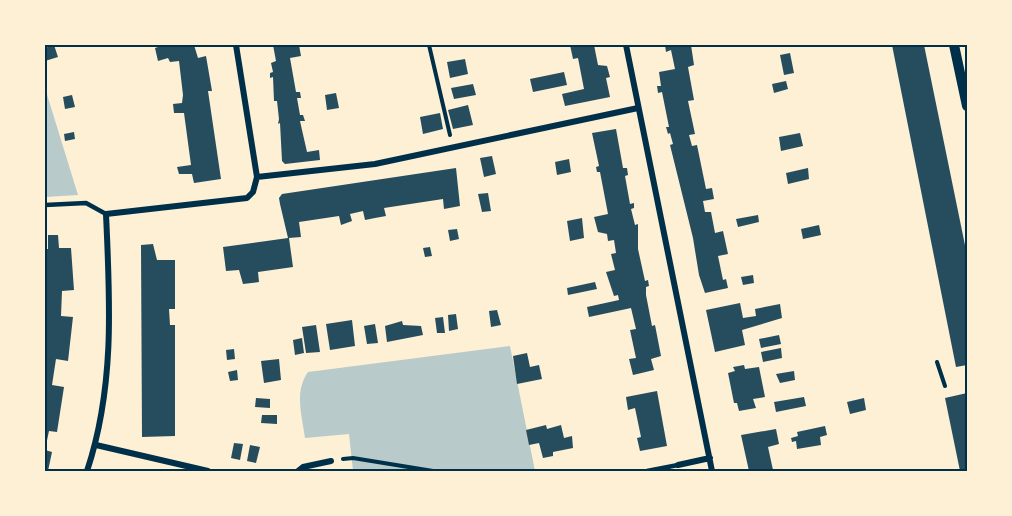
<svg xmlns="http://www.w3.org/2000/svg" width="1012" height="516" font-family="'IBM Plex Sans',sans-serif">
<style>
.green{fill:#b9caca}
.building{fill:#264d5e}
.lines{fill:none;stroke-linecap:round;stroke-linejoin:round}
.path{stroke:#003049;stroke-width:4}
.service{stroke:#003049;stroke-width:4.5}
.minor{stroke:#003049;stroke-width:6}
.tertiary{stroke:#003049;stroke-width:10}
.neatline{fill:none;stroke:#003049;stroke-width:2}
</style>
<rect width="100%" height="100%" fill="#fdf0d5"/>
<path class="green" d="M 45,88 L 78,195 L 45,197 Z
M 510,346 L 535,471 L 353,471 L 349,434 L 305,438 C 302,415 294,392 308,372 Z"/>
<path class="building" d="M 54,45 L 58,57 L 45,61 L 45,48 Z
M 164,45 L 194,45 L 198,58 L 206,56 L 212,91 L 208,91 L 221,179 L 194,183 L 192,174 L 179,174 L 177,167 L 191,165 L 184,113 L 174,113 L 173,104 L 182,103 L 183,95 L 179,61 L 170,62 L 168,58 L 158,61 L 155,48 Z
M 273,45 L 299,45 L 301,56 L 290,58 L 296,92 L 300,92 L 301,98 L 297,98 L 300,115 L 303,115 L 305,121 L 300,121 L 302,130 L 307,152 L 319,150 L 320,160 L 285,164 L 282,161 L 280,123 L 278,124 L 279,119 L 277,101 L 274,101 L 273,77 L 270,78 L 270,73 L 273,72 L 271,63 L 276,61 Z
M 570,45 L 594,45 L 598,65 L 607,66 L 610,77 L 606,78 L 610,97 L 565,106 L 562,94 L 584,89 L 578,58 L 573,59 Z
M 665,45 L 691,45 L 694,65 L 688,67 L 694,100 L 688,101 L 695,134 L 689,135 L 692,146 L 697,145 L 706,189 L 712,188 L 714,199 L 703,201 L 705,212 L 711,212 L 715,233 L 723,231 L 728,254 L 718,256 L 723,280 L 726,279 L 728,288 L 705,293 L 699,275 L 693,238 L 670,145 L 673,144 L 670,133 L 668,134 L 666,127 L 669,127 L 662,92 L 658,93 L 657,86 L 661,86 L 659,72 L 675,69 L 671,50 L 666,52 Z
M 892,45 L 924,45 L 967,255 L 967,365 L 956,367 Z
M 790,53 L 794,73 L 784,75 L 780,55 Z
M 465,59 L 468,74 L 450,78 L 447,62 Z
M 564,72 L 567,85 L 533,92 L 530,79 Z
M 786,81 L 788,89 L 774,93 L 772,84 Z
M 473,84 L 476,95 L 454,99 L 451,88 Z
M 336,93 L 339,108 L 327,110 L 325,95 Z
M 72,95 L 75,107 L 65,109 L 63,97 Z
M 468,105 L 473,125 L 453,129 L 448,110 Z
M 440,113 L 443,129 L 423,134 L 420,117 Z
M 616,129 L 623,168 L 627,168 L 628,175 L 625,176 L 630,204 L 634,203 L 634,208 L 631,209 L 635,225 L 638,224 L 638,249 L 645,281 L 648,280 L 649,286 L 646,287 L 646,295 L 652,326 L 655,325 L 661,356 L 651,359 L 654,370 L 633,375 L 629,359 L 636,358 L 630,330 L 636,329 L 631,308 L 589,317 L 587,307 L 619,300 L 618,295 L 614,296 L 606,272 L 615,270 L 611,254 L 616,253 L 614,240 L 608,241 L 607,234 L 598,232 L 594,217 L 608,214 L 600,172 L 597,172 L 596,167 L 599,166 L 592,133 Z
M 74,132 L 75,139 L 65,141 L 64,134 Z
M 800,133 L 803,146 L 781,151 L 779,137 Z
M 492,156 L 496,174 L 484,177 L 480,158 Z
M 569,159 L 571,172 L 557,175 L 555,162 Z
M 456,168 L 460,206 L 444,209 L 443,199 L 384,208 L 386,216 L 375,218 L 365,220 L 363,211 L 350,214 L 352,221 L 341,225 L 339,216 L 299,222 L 301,237 L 289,238 L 293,267 L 258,272 L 259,282 L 243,284 L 239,270 L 226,271 L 223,247 L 288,238 L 280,204 L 279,198 L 282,194 Z
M 808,168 L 809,179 L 788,184 L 786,173 Z
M 488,193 L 491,211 L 482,212 L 478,194 Z
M 758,215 L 759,222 L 738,227 L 736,219 Z
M 582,218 L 584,238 L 570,241 L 567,221 Z
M 819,225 L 821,235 L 803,239 L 801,229 Z
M 457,229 L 459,239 L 450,241 L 448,230 Z
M 48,235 L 58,235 L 59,248 L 71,248 L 74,290 L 62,291 L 61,316 L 73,317 L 68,361 L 56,359 L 52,385 L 64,387 L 57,432 L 49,431 L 46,445 L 45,249 L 48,249 Z
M 153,244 L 157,260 L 175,260 L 175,309 L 169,309 L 170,325 L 175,325 L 175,436 L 142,437 L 141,245 Z
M 430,247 L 432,256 L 425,257 L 423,248 Z
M 753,275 L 754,283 L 743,285 L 741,277 Z
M 595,282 L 597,289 L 568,295 L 567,288 Z
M 740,303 L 743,318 L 756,316 L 755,309 L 780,304 L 782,318 L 742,330 L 745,345 L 715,352 L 706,310 Z
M 497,310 L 501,325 L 491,327 L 489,311 Z
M 456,314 L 458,329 L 449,331 L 448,315 Z
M 443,317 L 445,333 L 437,333 L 435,318 Z
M 352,320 L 355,346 L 330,350 L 326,324 Z
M 402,321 L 403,325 L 421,326 L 423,335 L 387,342 L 385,326 Z
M 375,324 L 378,343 L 367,344 L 364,326 Z
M 316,325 L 320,352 L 306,353 L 302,327 Z
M 779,335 L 781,344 L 761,348 L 759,339 Z
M 302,338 L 304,353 L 295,355 L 293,340 Z
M 781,348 L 782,358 L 763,362 L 761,352 Z
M 234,349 L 235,359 L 227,360 L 226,350 Z
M 527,353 L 530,367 L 539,365 L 542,379 L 517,384 L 513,356 Z
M 279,359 L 281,380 L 264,383 L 261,361 Z
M 744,365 L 745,369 L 759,367 L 765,397 L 753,399 L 756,408 L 739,411 L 737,403 L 734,403 L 728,373 L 735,371 L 733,367 Z
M 237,370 L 238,380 L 230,381 L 228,372 Z
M 794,371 L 795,380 L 780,383 L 776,374 Z
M 657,391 L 667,446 L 640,451 L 637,438 L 641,437 L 635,408 L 628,410 L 626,397 Z
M 967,393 L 967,471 L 960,471 L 945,398 Z
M 804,397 L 806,406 L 776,412 L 774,402 Z
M 256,398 L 270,399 L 270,408 L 255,407 Z
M 864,398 L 866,410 L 850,414 L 847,402 Z
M 262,415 L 277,415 L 277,424 L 261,423 Z
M 546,425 L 547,429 L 561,425 L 564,438 L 572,436 L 573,448 L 553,452 L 553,456 L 543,458 L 539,443 L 529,445 L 526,430 Z
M 825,426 L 827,435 L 820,437 L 821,445 L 797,449 L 796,441 L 792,442 L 791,438 L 798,436 L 797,432 Z
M 776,429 L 779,444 L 768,447 L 773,470 L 749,471 L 741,435 Z
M 234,443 L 243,444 L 240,460 L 231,458 Z
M 250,445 L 260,447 L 256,463 L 247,461 Z
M 45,450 L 52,452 L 48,471 L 45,471 Z"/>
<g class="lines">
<path class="path" d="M 429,45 L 450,135
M 937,362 L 945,386
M 343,459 L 353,458 L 433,471"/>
<path class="service" d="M 45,205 L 86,203 L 106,214
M 647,471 L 678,465"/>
<path class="minor" d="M 626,45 L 712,471
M 257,177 L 375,164 L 638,108
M 96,445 L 208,471
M 678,465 L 710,458
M 87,471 C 115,387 110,301 106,214 L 247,198 L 253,192 L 257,177 L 236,45
M 298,471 L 303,467 L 331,461"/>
<path class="tertiary" d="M 954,45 L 967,106"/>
</g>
<rect width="1012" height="516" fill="none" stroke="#fdf0d5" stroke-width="93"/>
<rect x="46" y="46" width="920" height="424" class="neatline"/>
</svg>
